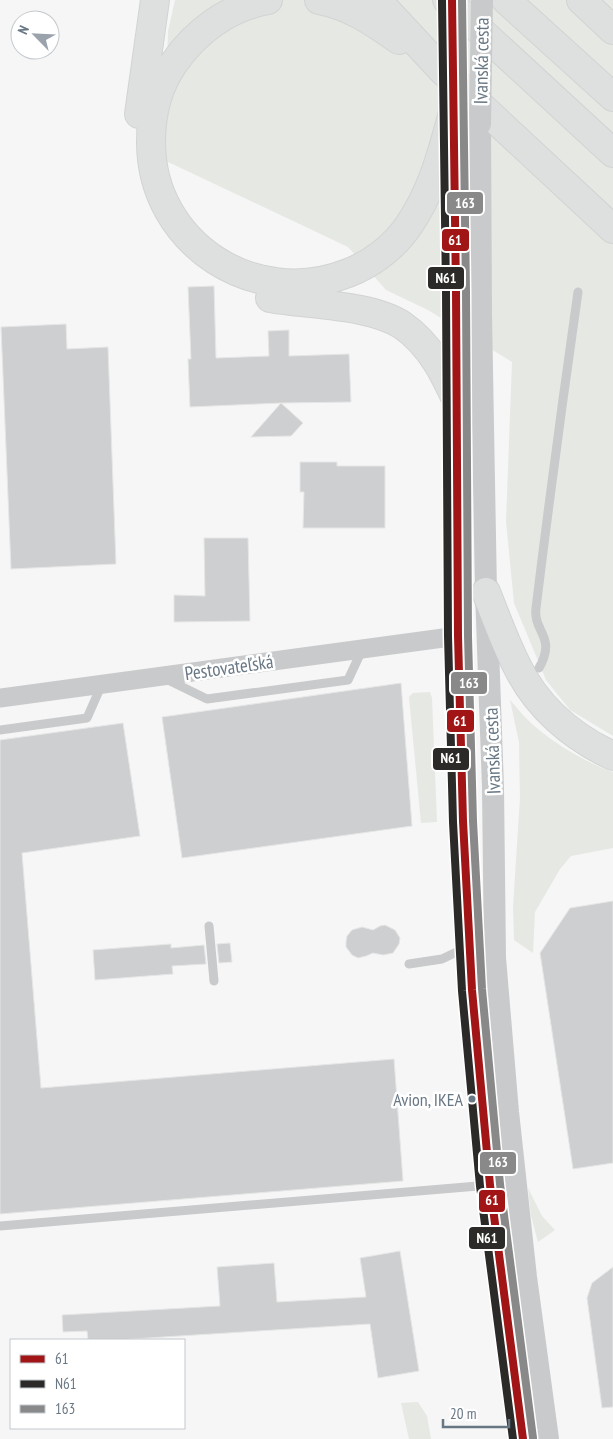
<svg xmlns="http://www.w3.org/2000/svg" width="613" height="1439" font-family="'PT Sans Narrow',sans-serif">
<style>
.green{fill:#e5e8e3}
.building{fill:#cdcfd0;stroke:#e6e6e6}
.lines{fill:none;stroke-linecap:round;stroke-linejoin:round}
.motorway-casing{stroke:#d2d3d3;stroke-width:30}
.service{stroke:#c9cacb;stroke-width:9}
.minor{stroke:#c9cacb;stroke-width:19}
.tertiary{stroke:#c9cacb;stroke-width:22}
.motorway{stroke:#dedfdf;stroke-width:28}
.tertiary-bridge{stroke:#c9cacb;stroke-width:22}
.bus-1-casing{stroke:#fff;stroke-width:11}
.bus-2-casing{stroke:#fff;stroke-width:11}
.bus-3-casing{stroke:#fff;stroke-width:11}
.bus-1{stroke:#a21517;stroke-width:8}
.bus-2{stroke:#2b2a29;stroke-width:8}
.bus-3{stroke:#898989;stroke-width:8}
.bus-dot{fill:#687784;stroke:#fff;stroke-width:2}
.labels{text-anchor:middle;stroke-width:5;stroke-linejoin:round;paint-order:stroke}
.bus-label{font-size:18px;fill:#687784;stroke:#fff;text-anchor:end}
.street-label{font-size:19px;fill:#687784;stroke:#fff}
.line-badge{stroke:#fff;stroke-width:2}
.badge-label{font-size:14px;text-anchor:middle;font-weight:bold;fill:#fff}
</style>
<rect width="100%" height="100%" fill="#f6f6f6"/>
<path class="green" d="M 175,0 L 613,0 L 613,736 L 570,710 L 546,680 L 514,603 L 506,521 L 512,362 L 428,310 L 386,290 L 348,247 L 164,160 L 168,31 Z
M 430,692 L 432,698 L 437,822 L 421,823 L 409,697 L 413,693 Z
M 510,700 C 516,706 521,714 528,720 C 548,740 586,763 613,772 L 613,848 L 571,856 L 560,869 L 535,912 L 533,953 L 514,940 L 513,907 L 520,798 L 519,742 Z
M 528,1188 L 542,1216 L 555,1230 L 538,1242 L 531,1216 Z
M 418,1402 L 427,1416 L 431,1439 L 409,1439 L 401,1403 Z"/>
<path class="building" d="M 214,286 L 216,358 L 269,356 L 268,331 L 289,330 L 289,356 L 349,354 L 351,402 L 281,403 L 190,407 L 188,359 L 191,359 L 188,287 Z
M 66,324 L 67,349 L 108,347 L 116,564 L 11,569 L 1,327 Z
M 281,403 L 303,423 L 291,436 L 251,437 Z
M 300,462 L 337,462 L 337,466 L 385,466 L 385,528 L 303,528 L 304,492 L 300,492 Z
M 204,538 L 248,538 L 250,621 L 174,622 L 174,595 L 205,596 Z
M 401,683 L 412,826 L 182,858 L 162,717 Z
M 123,723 L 140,836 L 22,853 L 41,1088 L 394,1059 L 403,1181 L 0,1214 L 0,740 Z
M 613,901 L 613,1163 L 573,1169 L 540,953 L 570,908 Z
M 385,925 L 395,930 L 400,938 L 399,944 L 393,953 L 383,955 L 373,953 L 366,956 L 358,958 L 352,955 L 346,947 L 346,942 L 347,936 L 352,930 L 362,927 L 373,930 L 380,926 Z
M 230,943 L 232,962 L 219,963 L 217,944 Z
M 171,944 L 171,948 L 204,945 L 206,964 L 172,966 L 173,974 L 95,980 L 93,950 Z
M 400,1251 L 419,1371 L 378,1378 L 370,1324 L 116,1340 L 88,1340 L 87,1331 L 63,1332 L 62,1315 L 220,1306 L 217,1267 L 274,1263 L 277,1302 L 366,1297 L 360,1258 Z
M 613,1267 L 613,1407 L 602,1408 L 587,1298 L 592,1283 Z"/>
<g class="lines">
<g class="motorway-casing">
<path id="motorway" d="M 268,0 C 229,7 196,31 174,63 C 158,86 151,114 151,142 C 151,244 255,310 348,273 C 372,264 395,246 409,225 C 433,190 442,152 453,113
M 319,0 C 351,6 373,22 399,40
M 377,0 L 442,70 L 613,229
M 447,0 L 613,153
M 506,0 L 613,97
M 581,0 L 613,30
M 139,114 L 155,0
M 270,298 C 308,305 370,304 402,325 C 415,334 427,347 436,361 C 444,373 450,387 456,399
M 486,592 C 496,617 505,643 517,666 C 537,707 572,737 613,756"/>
</g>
<path class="service" d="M 539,668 C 557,636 533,633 536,608 C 549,502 563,397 578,292
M 166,679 L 207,699 L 348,680 L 362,650
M 0,730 L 87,718 L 102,684
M 209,926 L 214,981
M 409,964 L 442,959 L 469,946
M 0,1226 L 490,1185"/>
<path class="minor" d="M 0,698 L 458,636"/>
<path class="tertiary" d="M 480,124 L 481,314 L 486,592 L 493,788 L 495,958 L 508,1112 L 526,1277 L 548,1439
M 453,131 C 458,417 453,702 472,987 C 482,1139 503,1289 523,1439"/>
<use href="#motorway" class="motorway"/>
<path class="tertiary-bridge" d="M 452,0 L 453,113
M 480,124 L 482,0"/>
<g class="bus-1-casing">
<path id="bus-1" d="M 452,0 L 456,291 L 458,636 L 463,821 L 472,990 L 490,1185 L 523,1439"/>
</g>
<g class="bus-2-casing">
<path id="bus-2" d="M 442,0 L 446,291 L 448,636 L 453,822 L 462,991 L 480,1186 L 513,1439"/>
</g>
<g class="bus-3-casing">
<path id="bus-3" d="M 462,0 L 466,291 L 468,636 L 473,821 L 482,989 L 500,1184 L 533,1438"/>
</g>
<use href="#bus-1" class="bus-1"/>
<use href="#bus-2" class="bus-2"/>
<use href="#bus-3" class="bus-3"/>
</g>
<circle class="bus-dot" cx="472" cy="1099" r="4.5"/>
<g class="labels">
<g class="bus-label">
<text x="463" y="1106">Avion, IKEA</text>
</g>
<g class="street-label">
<text transform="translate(481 61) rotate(-89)" y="7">Ivanská cesta</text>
<text transform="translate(229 667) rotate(-8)" y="7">Pestovateľská</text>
<text transform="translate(492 751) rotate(-92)" y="7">Ivanská cesta</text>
</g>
</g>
<g class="line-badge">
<rect x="446" y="191" width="38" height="24" rx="5" fill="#898989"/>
<rect x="441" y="228" width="29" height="24" rx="5" fill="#a21517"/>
<rect x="427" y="266" width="38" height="24" rx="5" fill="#2b2a29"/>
<rect x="450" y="671" width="38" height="24" rx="5" fill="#898989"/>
<rect x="446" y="709" width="29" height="24" rx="5" fill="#a21517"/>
<rect x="432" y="747" width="38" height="24" rx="5" fill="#2b2a29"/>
<rect x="479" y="1151" width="38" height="24" rx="5" fill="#898989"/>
<rect x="478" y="1189" width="28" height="24" rx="5" fill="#a21517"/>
<rect x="468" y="1226" width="38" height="24" rx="5" fill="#2b2a29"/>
</g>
<g class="badge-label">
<text x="465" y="208">163</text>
<text x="455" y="245">61</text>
<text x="446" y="283">N61</text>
<text x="469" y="688">163</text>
<text x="460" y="726">61</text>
<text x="451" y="763">N61</text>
<text x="498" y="1167">163</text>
<text x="492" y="1205">61</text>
<text x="487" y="1243">N61</text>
</g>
<rect x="10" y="1339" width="175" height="90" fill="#ffffff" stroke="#c3c9ce"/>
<rect x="20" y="1355" width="25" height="8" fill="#a21517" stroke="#c3c9ce"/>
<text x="55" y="1364" font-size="15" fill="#687784">61</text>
<rect x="20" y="1380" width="25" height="8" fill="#2b2a29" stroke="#c3c9ce"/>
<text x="55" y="1389" font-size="15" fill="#687784">N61</text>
<rect x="20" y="1405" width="25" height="8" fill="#898989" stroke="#c3c9ce"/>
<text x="55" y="1414" font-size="15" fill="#687784">163</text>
<g transform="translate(35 35) rotate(294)"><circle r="24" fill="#ffffff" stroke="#c3c9ce"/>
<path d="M0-4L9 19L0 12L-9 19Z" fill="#9aa3ac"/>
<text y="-8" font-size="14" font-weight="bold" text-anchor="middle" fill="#687784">N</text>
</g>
<path d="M443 1419v8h66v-8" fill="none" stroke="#687784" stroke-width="2.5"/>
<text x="450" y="1419" font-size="15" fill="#687784" stroke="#ffffff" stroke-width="4" paint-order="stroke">20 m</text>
</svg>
